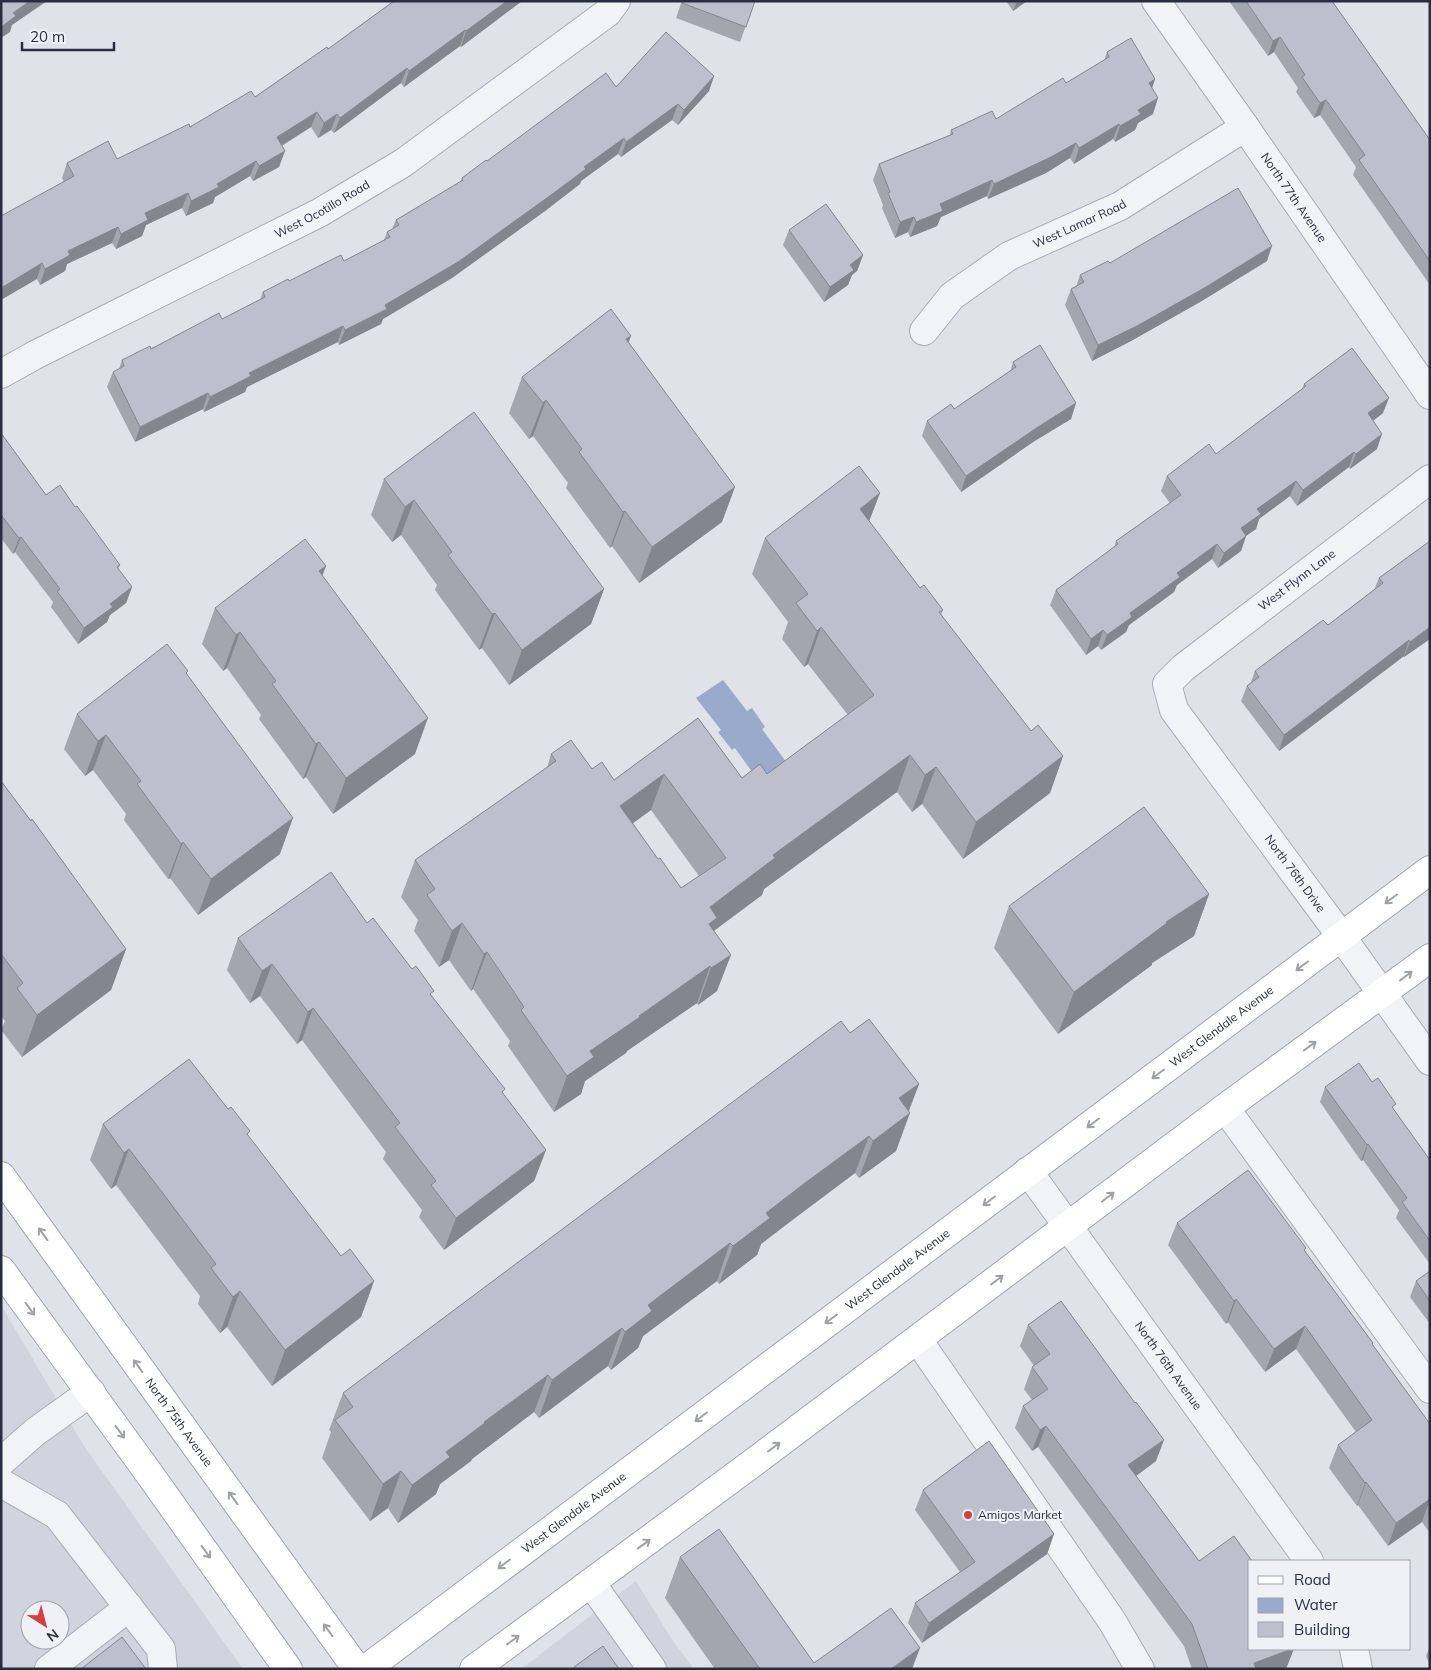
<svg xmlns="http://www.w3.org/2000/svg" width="1431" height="1670" font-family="Mulish,sans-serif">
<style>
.built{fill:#d1d4de;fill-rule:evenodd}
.water{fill:#99aacb}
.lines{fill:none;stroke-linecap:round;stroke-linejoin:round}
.minor-casing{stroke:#a9acb7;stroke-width:30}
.major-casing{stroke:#9ea4b5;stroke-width:30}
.minor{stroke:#f2f3f7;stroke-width:28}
.major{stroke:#fff;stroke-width:28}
.wall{fill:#a3a5af;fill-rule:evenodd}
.shaded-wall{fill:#84868f}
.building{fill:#bdc0cc;stroke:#84868f;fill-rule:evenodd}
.oneway{stroke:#9ea0aa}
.poi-dot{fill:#d34040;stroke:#eff1f7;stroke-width:2}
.labels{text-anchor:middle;stroke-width:4;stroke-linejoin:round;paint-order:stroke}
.street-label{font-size:12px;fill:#282d41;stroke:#eff1f7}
.poi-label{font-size:12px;fill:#282d41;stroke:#eff1f7;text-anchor:start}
</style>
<rect width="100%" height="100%" fill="#e0e2e9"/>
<path class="built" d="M 1,1305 L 84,1446 L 243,1669 L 1,1669 ZM 30,1610 L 60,1610 L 60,1640 L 30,1640 Z
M 636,1581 L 671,1638 L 694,1669 L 521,1669 Z"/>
<path class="water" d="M 723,680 L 747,711 L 752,708 L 765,727 L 762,729 L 787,763 L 760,783 L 735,748 L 732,750 L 718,732 L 721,730 L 696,698 Z"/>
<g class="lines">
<g class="minor-casing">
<g id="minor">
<path id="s1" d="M 1156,1 L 1245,127 L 1430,395"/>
<path id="s2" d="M 924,331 L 952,296 L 1009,256 L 1120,206 L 1245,127"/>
<path id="s3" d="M 1,374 L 35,355 L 319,213 L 403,163 L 607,13 L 616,1"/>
<path id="s4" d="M 1430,479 L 1183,668 L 1167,684 L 1174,710 L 1341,936 L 1430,1061"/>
<path d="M 1225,1108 L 1430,1389"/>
<path id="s5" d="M 1028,1171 L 1309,1561"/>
<path d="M 918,1340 L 1112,1621 L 1140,1669"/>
<path d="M 1,1462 L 35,1432 L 91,1392"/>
<path d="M 1,1483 L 57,1515 L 161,1649 L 163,1669"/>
<path d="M 591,1583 L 652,1669"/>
<path d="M 1354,1649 L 1358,1669"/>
<path d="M 49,1669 L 129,1607"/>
</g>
</g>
<g class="major-casing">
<g id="major">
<path id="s6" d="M 1,1176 L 357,1669"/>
<path d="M 1,1270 L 148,1472 L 288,1669"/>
<path id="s7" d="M 366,1669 L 1430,870"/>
<path d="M 474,1669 L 750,1465 L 1225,1108 L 1430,958"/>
</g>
</g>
<use href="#minor" class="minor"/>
<use href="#major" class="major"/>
</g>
<path class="wall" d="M 394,1 L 522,1 L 461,47 L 460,46 L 404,87 L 401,83 L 334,133 L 331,130 L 318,138 L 311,127 L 282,146 L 279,167 L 253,181 L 250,176 L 215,197 L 213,203 L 186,216 L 182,208 L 146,225 L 142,236 L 116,249 L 112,243 L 67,264 L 65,271 L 40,285 L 37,279 L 64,182 L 62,178 L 67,163 L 117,159 L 255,97 L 328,49 Z
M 682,1 L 755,1 L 740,42 L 676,18 Z
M 1006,1 L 1027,1 L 1013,11 Z
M 1229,1 L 1332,1 L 1430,140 L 1430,285 L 1353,175 L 1356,167 L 1320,115 L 1314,118 L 1296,92 L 1298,88 L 1274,52 L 1268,56 Z
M 1107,52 L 1155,79 L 1152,88 L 1153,114 L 1138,123 L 1135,130 L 1115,142 L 1113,139 L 1074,164 L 1070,158 L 1046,173 L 988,199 L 987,196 L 941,217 L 937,226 L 910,237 L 908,232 L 895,238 L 882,208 L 883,205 L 873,180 L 879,164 L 950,135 L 951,130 L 996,119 L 1066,83 L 1104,61 Z
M 714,76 L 709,91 L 678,125 L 672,120 L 621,157 L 618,154 L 581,181 L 580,184 L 545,211 L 452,278 L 383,319 L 381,324 L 339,345 L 338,342 L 247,387 L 245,392 L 204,412 L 203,409 L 135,442 L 107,387 L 113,372 L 119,369 L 122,360 L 222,319 L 260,300 L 263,292 L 344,261 L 384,240 L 387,232 L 392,229 L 396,220 L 460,182 L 462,178 L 487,161 L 616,87 Z
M 789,230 L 863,255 L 857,271 L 852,275 L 848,285 L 824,302 L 783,245 Z
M 1267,261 L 1200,302 L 1131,341 L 1092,361 L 1065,305 L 1071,289 L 1076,287 L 1080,275 L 1110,263 Z
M 629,342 L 722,522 L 639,583 L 612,546 L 610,548 L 566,488 L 568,483 L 533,436 L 529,439 L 509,413 L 522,377 Z
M 1013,362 L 1076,403 L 1071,419 L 1033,442 L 961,492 L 922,436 L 927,421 L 954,409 L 1010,372 Z
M 1304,384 L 1383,413 L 1373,421 L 1377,449 L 1350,469 L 1349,467 L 1297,506 L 1290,496 L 1259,519 L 1256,529 L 1246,536 L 1241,551 L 1218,568 L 1212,559 L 1177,585 L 1174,592 L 1129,625 L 1126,632 L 1101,650 L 1098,646 L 1086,655 L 1050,605 L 1056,590 L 1114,548 L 1116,541 L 1170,503 L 1161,491 L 1167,476 L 1216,454 L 1302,389 Z
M 1,433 L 46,495 L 75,507 L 120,565 L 118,569 L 132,587 L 126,603 L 110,615 L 107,622 L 78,644 L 51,607 L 53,602 L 15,552 L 13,554 L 1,538 Z
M 384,479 L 604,589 L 591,624 L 509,685 L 482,648 L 479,650 L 435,590 L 437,585 L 401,535 L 392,542 L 371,515 Z
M 880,493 L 869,521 L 920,588 L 943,610 L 941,615 L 1031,731 L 1063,756 L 1050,793 L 963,859 L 922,804 L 912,812 L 897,792 L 764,889 L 762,895 L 714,931 L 717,991 L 698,1005 L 697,1003 L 627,1051 L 626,1053 L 585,1081 L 581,1094 L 554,1112 L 508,1046 L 510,1041 L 473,989 L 471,991 L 449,960 L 439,967 L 414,931 L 418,920 L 401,897 L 415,860 L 547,768 L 551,754 L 592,769 L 614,780 L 698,718 L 742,778 L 767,774 L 848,715 L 808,664 L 804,667 L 782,639 L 788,622 L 752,574 L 765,538 ZM 651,810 L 699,876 L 681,888 L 658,859 L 633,823 Z
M 1430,541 L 1430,639 L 1404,657 L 1404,656 L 1279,751 L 1241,701 L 1247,686 L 1251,682 L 1255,671 L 1328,625 L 1374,590 L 1379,578 Z
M 326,566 L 322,575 L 415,754 L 333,814 L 306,777 L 303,779 L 259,719 L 261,715 L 227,668 L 223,671 L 202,644 L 215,608 Z
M 187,674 L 280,854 L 198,915 L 170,878 L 168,879 L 124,820 L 126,814 L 93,770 L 85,776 L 64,749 L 77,714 Z
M 1,781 L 126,949 L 111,990 L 22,1057 L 1,1030 L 5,1021 L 1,1016 Z
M 1209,894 L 1194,936 L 1152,963 L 1152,965 L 1058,1034 L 994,948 L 1009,906 Z
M 367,923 L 432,996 L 503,1094 L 546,1150 L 534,1181 L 444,1250 L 419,1217 L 422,1210 L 383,1159 L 386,1152 L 302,1040 L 297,1044 L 260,996 L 250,1003 L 227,970 L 238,938 Z
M 850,1033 L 919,1084 L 909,1111 L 896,1151 L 859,1178 L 855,1173 L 791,1221 L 761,1244 L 757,1255 L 719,1284 L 717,1281 L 643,1336 L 638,1348 L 611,1370 L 608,1366 L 539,1418 L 534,1412 L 472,1459 L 471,1461 L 440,1484 L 436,1494 L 398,1523 L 388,1508 L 370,1521 L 322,1458 L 331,1432 L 329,1430 L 343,1393 Z
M 1325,1087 L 1394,1110 L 1430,1160 L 1430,1264 L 1396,1218 L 1399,1210 L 1363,1160 L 1361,1161 L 1320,1102 Z
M 103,1124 L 248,1136 L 341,1256 L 374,1281 L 361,1317 L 272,1386 L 227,1327 L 220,1333 L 198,1304 L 200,1296 L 116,1185 L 111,1189 L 90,1160 Z
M 1177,1223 L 1305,1251 L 1373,1343 L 1372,1345 L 1430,1424 L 1430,1533 L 1422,1522 L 1388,1546 L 1358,1505 L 1357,1506 L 1329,1468 L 1338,1445 L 1356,1432 L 1296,1349 L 1265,1372 L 1228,1322 L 1226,1324 L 1168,1245 Z
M 1430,1271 L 1430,1324 L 1410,1297 L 1416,1281 Z
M 1028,1325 L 1156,1461 L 1136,1476 L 1199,1561 L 1286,1669 L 1192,1669 L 1184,1646 L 1038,1447 L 1032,1451 L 1015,1428 L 1023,1406 L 1032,1400 L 1024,1389 L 1032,1367 L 1034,1366 L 1020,1346 Z
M 923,1490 L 1054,1534 L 1047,1554 L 922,1643 L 908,1623 L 915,1603 L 960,1572 L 915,1510 Z
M 680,1557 L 814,1663 L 912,1669 L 715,1669 L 665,1598 Z
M 1430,1647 L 1430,1665 L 1426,1656 Z"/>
<path class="shaded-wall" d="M 30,1 L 47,1 L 12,25 L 10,32 L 1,38 L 1,27 L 13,13 Z
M 507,1 L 522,1 L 461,47 L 466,31 Z
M 1017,1 L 1027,1 L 1013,11 Z
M 465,30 L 460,46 L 404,87 L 409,71 Z
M 1280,37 L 1274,52 L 1268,56 L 1273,41 Z
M 407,68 L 401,83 L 334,133 L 340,118 Z
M 714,76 L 709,91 L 678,125 L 684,110 Z
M 1155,79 L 1150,94 L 1149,83 Z
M 1158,98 L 1153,114 L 1138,123 L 1135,130 L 1115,142 L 1120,126 L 1138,110 Z
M 1326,100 L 1320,115 L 1314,118 L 1320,103 Z
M 678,104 L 672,120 L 621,157 L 626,142 Z
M 317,112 L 311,127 L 271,152 L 277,137 Z
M 337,114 L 331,130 L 318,138 L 324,123 Z
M 1119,124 L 1113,139 L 1074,164 L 1079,148 Z
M 624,138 L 618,154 L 581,181 L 580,184 L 545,211 L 452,278 L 383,319 L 381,324 L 339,345 L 345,330 L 385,305 L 584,167 Z
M 1076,143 L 1070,158 L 1046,173 L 988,199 L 994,184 Z
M 285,151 L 279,167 L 253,181 L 259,166 Z
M 256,161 L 250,176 L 215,197 L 213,203 L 186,216 L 191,201 L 217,184 Z
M 992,180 L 987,196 L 941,217 L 937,226 L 910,237 L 916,222 L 940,204 Z
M 188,193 L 182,208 L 146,225 L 142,236 L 116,249 L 121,234 L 145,213 Z
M 914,217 L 908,232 L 895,238 L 900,222 Z
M 118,227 L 112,243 L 67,264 L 65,271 L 40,285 L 45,269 L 68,251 Z
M 1272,246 L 1267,261 L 1200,302 L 1131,341 L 1092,361 L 1098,345 Z
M 863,255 L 857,271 L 852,275 L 848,285 L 824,302 L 830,287 L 850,265 Z
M 42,263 L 37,279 L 1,300 L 1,288 Z
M 343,326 L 338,342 L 247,387 L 245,392 L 204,412 L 210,397 L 249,373 Z
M 631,336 L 618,371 L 626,339 Z
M 208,393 L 203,409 L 135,442 L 140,427 Z
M 1389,398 L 1383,413 L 1362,429 L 1368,413 Z
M 546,400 L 533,436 L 529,439 L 543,403 Z
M 1076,403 L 1071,419 L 1033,442 L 961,492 L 966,476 L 1038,427 Z
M 1382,434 L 1377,449 L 1350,469 L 1356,454 Z
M 1354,452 L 1349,467 L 1297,506 L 1303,490 Z
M 1296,481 L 1290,496 L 1259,519 L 1256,529 L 1246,536 L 1241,551 L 1218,568 L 1224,553 L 1241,528 L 1257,509 Z
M 735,487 L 722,522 L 639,583 L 652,547 Z
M 880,493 L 866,529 L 860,509 Z
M 414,500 L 401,535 L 392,542 L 405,507 Z
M 625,511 L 612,546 L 610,548 L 623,512 Z
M 21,537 L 15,552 L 13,554 L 19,538 Z
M 1217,544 L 1212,559 L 1177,585 L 1174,592 L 1129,625 L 1126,632 L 1101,650 L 1107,635 L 1130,613 L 1177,573 Z
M 326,566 L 313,601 L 319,571 Z
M 132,587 L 126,603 L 110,615 L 107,622 L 78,644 L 84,628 L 110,604 Z
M 604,589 L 591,624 L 509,685 L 522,650 Z
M 495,613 L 482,648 L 479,650 L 492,614 Z
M 821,627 L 808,664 L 804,667 L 817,631 Z
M 1430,627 L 1430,639 L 1404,657 L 1410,642 Z
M 1103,630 L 1098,646 L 1086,655 L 1091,639 Z
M 240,632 L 227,668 L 223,671 L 236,635 Z
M 1409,640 L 1404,656 L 1279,751 L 1284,735 Z
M 428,718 L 415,754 L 333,814 L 346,778 Z
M 106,735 L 93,770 L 85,776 L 98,741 Z
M 319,742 L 306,777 L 303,779 L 316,744 Z
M 910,755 L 897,792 L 764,889 L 762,895 L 712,932 L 704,954 L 710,907 L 773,855 Z
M 1063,756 L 1050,793 L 963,859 L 976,822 Z
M 936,767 L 922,804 L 912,812 L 925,775 Z
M 664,774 L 651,810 L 607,842 L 620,806 Z
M 293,818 L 280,854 L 198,915 L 211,879 Z
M 183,842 L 170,878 L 168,879 L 181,844 Z
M 1209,894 L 1194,936 L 1152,963 L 1152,965 L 1058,1034 L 1074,992 L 1166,922 Z
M 462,923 L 449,960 L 439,967 L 452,931 Z
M 126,949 L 111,990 L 22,1057 L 37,1015 Z
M 487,952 L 473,989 L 471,991 L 484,954 Z
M 731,955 L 717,991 L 698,1005 L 711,968 Z
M 272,964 L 260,996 L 250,1003 L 262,971 Z
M 710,966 L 697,1003 L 627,1051 L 626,1053 L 585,1081 L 581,1094 L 554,1112 L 567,1076 L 590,1051 Z
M 313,1008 L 302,1040 L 297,1044 L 308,1012 Z
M 919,1084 L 907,1115 L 910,1113 L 896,1151 L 859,1178 L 873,1141 L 899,1098 Z
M 869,1136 L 855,1173 L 791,1221 L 761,1244 L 757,1255 L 719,1284 L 733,1246 L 766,1213 L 805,1183 Z
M 1368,1144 L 1363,1160 L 1361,1161 L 1367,1145 Z
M 129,1149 L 116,1185 L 111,1189 L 124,1153 Z
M 546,1150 L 534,1181 L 444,1250 L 456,1218 Z
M 730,1243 L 717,1281 L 643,1336 L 638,1348 L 611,1370 L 625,1332 L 648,1305 Z
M 374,1281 L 361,1317 L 272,1386 L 285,1350 Z
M 240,1291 L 227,1327 L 220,1333 L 233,1297 Z
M 1236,1299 L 1228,1322 L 1226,1324 L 1234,1301 Z
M 1305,1326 L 1296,1349 L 1265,1372 L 1274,1349 Z
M 622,1328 L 608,1366 L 539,1418 L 552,1380 Z
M 548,1375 L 534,1412 L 472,1459 L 471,1461 L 440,1484 L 436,1494 L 398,1523 L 412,1485 L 446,1452 L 484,1422 Z
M 1046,1426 L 1038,1447 L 1032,1451 L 1040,1430 Z
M 1164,1440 L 1156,1461 L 1121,1487 L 1128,1465 Z
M 401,1471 L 388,1508 L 370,1521 L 383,1484 Z
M 1366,1482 L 1358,1505 L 1357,1506 L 1365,1483 Z
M 1430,1499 L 1422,1522 L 1388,1546 L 1396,1523 Z
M 1054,1534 L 1047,1554 L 922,1643 L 929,1623 Z
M 920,1648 L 912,1669 L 891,1669 Z
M 1292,1649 L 1294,1649 L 1286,1669 L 1252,1669 L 1254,1663 Z"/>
<path class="building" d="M 1,1 L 30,1 L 13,13 L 16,16 L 1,27 Z
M 394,1 L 507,1 L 466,31 L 465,30 L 409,71 L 407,68 L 340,118 L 337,114 L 324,123 L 317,112 L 277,137 L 285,151 L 259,166 L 256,161 L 217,184 L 219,187 L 191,201 L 188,193 L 145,213 L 148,220 L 121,234 L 118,227 L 68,251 L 70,255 L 45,269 L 42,263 L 1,288 L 1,216 L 74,176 L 67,163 L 108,141 L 117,159 L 189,124 L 190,127 L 251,91 L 255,97 L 327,47 L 328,49 Z
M 682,1 L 755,1 L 746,27 L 682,3 Z
M 1246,1 L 1332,1 L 1430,140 L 1430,261 L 1359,160 L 1365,155 L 1326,100 L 1320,103 L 1302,77 L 1305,75 L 1280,37 L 1273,41 Z
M 666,32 L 714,76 L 684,110 L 678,104 L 626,142 L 624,138 L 584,167 L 586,169 L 551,195 L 458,262 L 385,305 L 387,309 L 345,330 L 343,326 L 249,373 L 251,376 L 210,397 L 208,393 L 140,427 L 113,372 L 124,366 L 122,360 L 150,346 L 151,349 L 219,313 L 222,319 L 265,297 L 263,292 L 288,279 L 289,281 L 341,255 L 344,261 L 390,237 L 387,232 L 399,225 L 396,220 L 463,180 L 462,178 L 486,160 L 487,161 L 606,73 L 616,87 Z
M 1131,38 L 1155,79 L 1149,83 L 1158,98 L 1138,110 L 1141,114 L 1120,126 L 1119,124 L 1079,148 L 1076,143 L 1051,157 L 994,184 L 992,180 L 940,204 L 943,211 L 916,222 L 914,217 L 900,222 L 888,193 L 890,192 L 879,164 L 953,134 L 951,130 L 992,111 L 996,119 L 1063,78 L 1066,83 L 1109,57 L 1107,52 Z
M 1238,188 L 1272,246 L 1206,287 L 1137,326 L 1098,345 L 1071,289 L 1084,282 L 1080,275 L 1108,261 L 1110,263 Z
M 826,204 L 863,255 L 850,265 L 854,270 L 830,287 L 789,230 Z
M 611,309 L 631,336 L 626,339 L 735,487 L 652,547 L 625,511 L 623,512 L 579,452 L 582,449 L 546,400 L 543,403 L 522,377 Z
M 1040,345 L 1076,403 L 1038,427 L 966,476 L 927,421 L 951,404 L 954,409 L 1016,367 L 1013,362 Z
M 1352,348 L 1389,398 L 1368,413 L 1382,434 L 1356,454 L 1354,452 L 1303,490 L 1296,481 L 1257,509 L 1261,514 L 1241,528 L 1246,536 L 1224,553 L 1217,544 L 1177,573 L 1180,577 L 1130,613 L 1132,617 L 1107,635 L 1103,630 L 1091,639 L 1056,590 L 1118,544 L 1116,541 L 1181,495 L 1167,476 L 1209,444 L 1216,454 L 1306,386 L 1304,384 Z
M 474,412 L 604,589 L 522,650 L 495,613 L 492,614 L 448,555 L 452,552 L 414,500 L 405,507 L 384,479 Z
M 1,433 L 46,495 L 60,485 L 75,507 L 77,506 L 120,565 L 117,567 L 132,587 L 110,604 L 113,607 L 84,628 L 57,591 L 60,589 L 21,537 L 19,538 L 1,515 Z
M 859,466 L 880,493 L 860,509 L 920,588 L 924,585 L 943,610 L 939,612 L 1031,731 L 1038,725 L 1063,756 L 976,822 L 936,767 L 925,775 L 910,755 L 773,855 L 775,858 L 710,907 L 717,918 L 709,924 L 731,955 L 711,968 L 710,966 L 639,1016 L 640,1017 L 590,1051 L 594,1057 L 567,1076 L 521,1010 L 524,1007 L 487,952 L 484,954 L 462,923 L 452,931 L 427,895 L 435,889 L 415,860 L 556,761 L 551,754 L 571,740 L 592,769 L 602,762 L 614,780 L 698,718 L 742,778 L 760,764 L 767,774 L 874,695 L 821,627 L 817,631 L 796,603 L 808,594 L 765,538 ZM 664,774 L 726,858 L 681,888 L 660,858 L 658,859 L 620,806 Z
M 305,539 L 326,566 L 319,571 L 428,718 L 346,778 L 319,742 L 316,744 L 272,684 L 276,681 L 240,632 L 236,635 L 215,608 Z
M 1430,541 L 1430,627 L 1410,642 L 1409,640 L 1284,735 L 1247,686 L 1259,677 L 1255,671 L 1323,620 L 1328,625 L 1383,583 L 1379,578 Z
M 167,644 L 188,671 L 186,673 L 293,818 L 211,879 L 183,842 L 181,844 L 137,784 L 141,781 L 106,735 L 98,741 L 77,714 Z
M 1,781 L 31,821 L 32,819 L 126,949 L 37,1015 L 17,988 L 23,983 L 1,954 Z
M 1144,807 L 1209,894 L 1166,922 L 1167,923 L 1074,992 L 1009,906 Z
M 331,872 L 367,923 L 373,918 L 412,969 L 416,966 L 434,991 L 430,994 L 505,1089 L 502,1092 L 546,1150 L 456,1218 L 431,1185 L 436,1181 L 395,1127 L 400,1123 L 313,1008 L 308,1012 L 272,964 L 262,971 L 238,938 Z
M 869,1019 L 919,1084 L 899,1098 L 910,1113 L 873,1141 L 869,1136 L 805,1183 L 766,1213 L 770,1218 L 733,1246 L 730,1243 L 648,1305 L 652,1311 L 625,1332 L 622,1328 L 552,1380 L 548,1375 L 484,1422 L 485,1423 L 446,1452 L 450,1457 L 412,1485 L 401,1471 L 383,1484 L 335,1420 L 353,1407 L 343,1393 L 841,1021 L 850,1033 Z
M 189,1059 L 228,1109 L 231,1107 L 250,1131 L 247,1134 L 341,1256 L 350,1249 L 374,1281 L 285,1350 L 240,1291 L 233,1297 L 211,1268 L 216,1264 L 168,1200 L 129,1149 L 124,1153 L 103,1124 Z
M 1359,1063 L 1372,1082 L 1378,1078 L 1396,1104 L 1392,1107 L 1430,1160 L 1430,1241 L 1402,1202 L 1407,1198 L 1368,1144 L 1367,1145 L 1325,1087 Z
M 1248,1170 L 1306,1248 L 1304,1250 L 1373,1343 L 1372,1344 L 1430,1424 L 1430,1499 L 1396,1523 L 1366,1482 L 1365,1483 L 1338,1445 L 1372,1420 L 1305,1326 L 1274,1349 L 1236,1299 L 1234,1301 L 1177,1223 Z
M 1430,1271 L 1430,1301 L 1416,1281 Z
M 1061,1301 L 1135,1403 L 1136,1402 L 1164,1440 L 1128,1465 L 1199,1561 L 1234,1536 L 1252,1561 L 1250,1561 L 1250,1649 L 1292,1649 L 1254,1663 L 1256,1669 L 1208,1669 L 1192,1624 L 1046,1426 L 1040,1430 L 1023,1406 L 1048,1389 L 1032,1367 L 1050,1354 L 1028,1325 Z
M 989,1441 L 1054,1534 L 929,1623 L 915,1603 L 975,1562 L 923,1490 Z
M 719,1529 L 814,1663 L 891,1608 L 920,1648 L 891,1669 L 760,1669 L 680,1557 Z
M 122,1637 L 146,1669 L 81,1669 Z
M 603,1646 L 619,1669 L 575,1669 L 574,1667 Z"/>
<defs><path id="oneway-shaft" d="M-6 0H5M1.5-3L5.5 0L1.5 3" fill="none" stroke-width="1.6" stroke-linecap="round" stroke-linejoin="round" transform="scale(1.25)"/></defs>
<g class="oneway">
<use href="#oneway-shaft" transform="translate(1391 899) rotate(143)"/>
<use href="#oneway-shaft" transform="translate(1302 966) rotate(143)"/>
<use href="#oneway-shaft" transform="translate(1406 976) rotate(-37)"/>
<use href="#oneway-shaft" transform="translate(1310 1046) rotate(-36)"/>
<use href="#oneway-shaft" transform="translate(1158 1074) rotate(143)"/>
<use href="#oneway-shaft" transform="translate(1093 1123) rotate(143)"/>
<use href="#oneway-shaft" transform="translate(1108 1197) rotate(-37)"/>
<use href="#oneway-shaft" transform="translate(989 1201) rotate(143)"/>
<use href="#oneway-shaft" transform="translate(43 1234) rotate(-126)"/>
<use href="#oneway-shaft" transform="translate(997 1280) rotate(-37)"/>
<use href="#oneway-shaft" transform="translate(30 1309) rotate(54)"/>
<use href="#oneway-shaft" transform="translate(831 1319) rotate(143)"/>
<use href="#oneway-shaft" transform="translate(138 1366) rotate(-126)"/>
<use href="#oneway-shaft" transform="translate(701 1417) rotate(143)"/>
<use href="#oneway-shaft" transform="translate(120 1432) rotate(54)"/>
<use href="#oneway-shaft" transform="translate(774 1447) rotate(-37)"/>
<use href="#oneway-shaft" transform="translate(233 1498) rotate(-126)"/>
<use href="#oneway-shaft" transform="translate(644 1544) rotate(-36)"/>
<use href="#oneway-shaft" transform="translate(206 1552) rotate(54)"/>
<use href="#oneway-shaft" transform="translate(504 1564) rotate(143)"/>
<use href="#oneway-shaft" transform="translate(328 1630) rotate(-126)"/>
<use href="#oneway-shaft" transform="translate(513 1640) rotate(-36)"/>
</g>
<circle class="poi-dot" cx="968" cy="1515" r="5"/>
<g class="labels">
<g class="street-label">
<text dy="4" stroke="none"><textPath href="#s1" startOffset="240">North 77th Avenue</textPath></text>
<text dy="4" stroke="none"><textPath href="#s3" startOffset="361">West Ocotillo Road</textPath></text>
<text dy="4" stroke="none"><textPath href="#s2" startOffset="192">West Lamar Road</textPath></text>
<text transform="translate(1297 580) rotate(-37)" y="4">West Flynn Lane</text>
<text dy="4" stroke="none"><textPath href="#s4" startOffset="564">North 76th Drive</textPath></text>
<text dy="4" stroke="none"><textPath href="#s7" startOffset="1070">West Glendale Avenue</textPath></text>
<text dy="4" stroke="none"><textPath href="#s7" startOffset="665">West Glendale Avenue</textPath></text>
<text dy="4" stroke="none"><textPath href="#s5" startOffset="240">North 76th Avenue</textPath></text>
<text dy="4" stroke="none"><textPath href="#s6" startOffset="304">North 75th Avenue</textPath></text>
<text dy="4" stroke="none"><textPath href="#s7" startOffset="260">West Glendale Avenue</textPath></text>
</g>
<g class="poi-label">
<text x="978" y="1519">Amigos Market</text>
</g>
</g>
<rect width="1431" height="1670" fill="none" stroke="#282d41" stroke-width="5"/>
<rect x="1248" y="1560" width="162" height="90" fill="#eff1f7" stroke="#9fa3ae"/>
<rect x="1258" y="1576" width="25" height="8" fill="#ffffff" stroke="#9fa3ae"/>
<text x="1294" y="1585" font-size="15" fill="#282d41">Road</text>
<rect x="1258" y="1598" width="25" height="15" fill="#99aacb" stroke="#9fa3ae"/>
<text x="1294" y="1610" font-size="15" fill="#282d41">Water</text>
<rect x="1258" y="1622" width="25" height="15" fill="#bdc0cc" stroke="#9fa3ae"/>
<text x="1294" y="1635" font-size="15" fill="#282d41">Building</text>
<g transform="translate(45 1625) rotate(144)"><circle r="24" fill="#eff1f7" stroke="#9fa3ae"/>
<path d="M0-4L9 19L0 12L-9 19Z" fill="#d34040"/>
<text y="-8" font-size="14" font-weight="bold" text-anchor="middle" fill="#282d41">N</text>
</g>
<path d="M22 42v8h92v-8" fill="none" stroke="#282d41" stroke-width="2.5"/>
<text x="30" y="42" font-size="15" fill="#282d41" stroke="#eff1f7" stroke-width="4" paint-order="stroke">20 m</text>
</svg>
